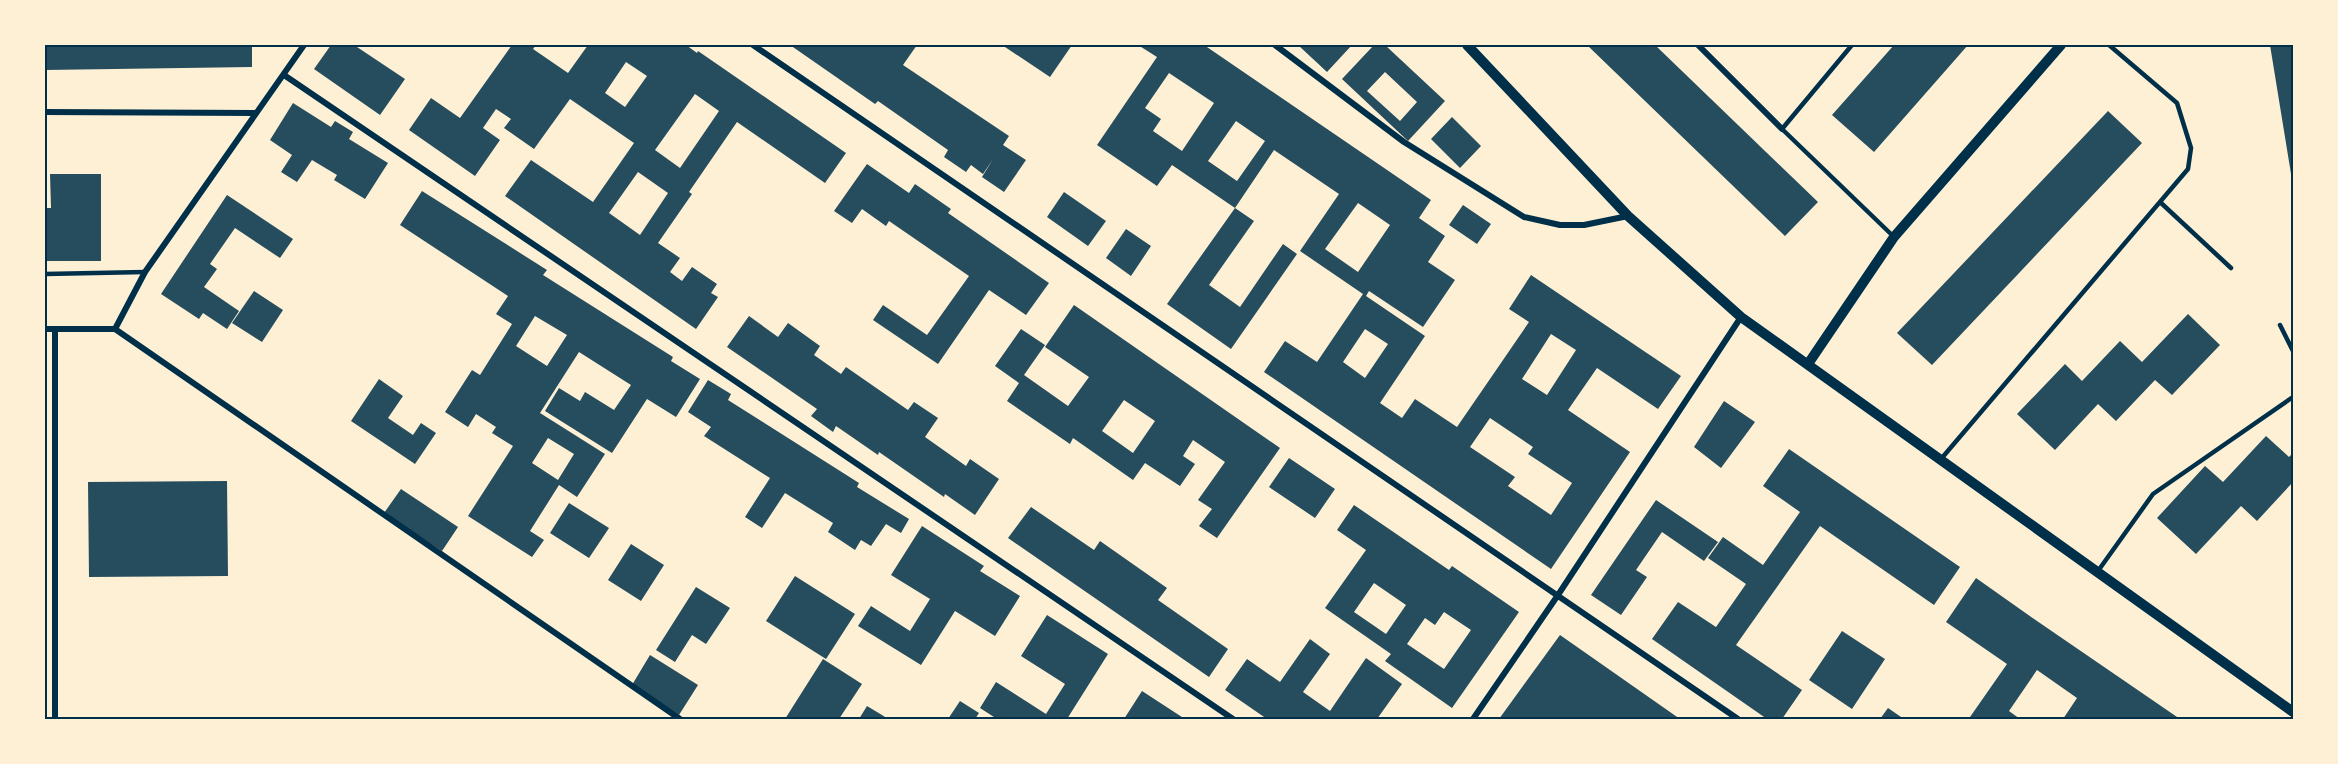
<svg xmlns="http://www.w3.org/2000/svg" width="2338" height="764" font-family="'Fira Sans',sans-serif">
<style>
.building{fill:#264d5e;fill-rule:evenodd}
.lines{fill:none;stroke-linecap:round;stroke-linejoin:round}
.service{stroke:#003049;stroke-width:4.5}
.minor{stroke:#003049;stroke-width:6}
.tertiary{stroke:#003049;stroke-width:10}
.neatline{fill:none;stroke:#003049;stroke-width:2}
</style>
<rect width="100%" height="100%" fill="#fdf0d5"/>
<path class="building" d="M 45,45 L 252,45 L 252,67 L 45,70 Z
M 331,45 L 358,45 L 357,47 L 405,79 L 380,115 L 314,69 Z
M 512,45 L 536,45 L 533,49 L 568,73 L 588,45 L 686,45 L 697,53 L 698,51 L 846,153 L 825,183 L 737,122 L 689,192 L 692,194 L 658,243 L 680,258 L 670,272 L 682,281 L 692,267 L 717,284 L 711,293 L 718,297 L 696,329 L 505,196 L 531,160 L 593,202 L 634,143 L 570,99 L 534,149 L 504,128 L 511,119 L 496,109 L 483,128 L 500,140 L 475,176 L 409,130 L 431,98 L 460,118 ZM 626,62 L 647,76 L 625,107 L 605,93 ZM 695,94 L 719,111 L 680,168 L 655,150 ZM 638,172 L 668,193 L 640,235 L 609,213 Z
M 790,45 L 917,45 L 903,65 L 1009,136 L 1003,145 L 1026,160 L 1004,192 L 982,177 L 993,159 L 983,174 L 971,165 L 966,172 L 944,157 L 948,150 L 878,101 L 875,104 Z
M 1002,45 L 1072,45 L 1050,77 Z
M 1138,45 L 1204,45 L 1431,200 L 1419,218 L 1445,236 L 1428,262 L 1455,280 L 1423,327 L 1369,291 L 1366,296 L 1425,336 L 1380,403 L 1402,418 L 1415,399 L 1457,427 L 1529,322 L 1509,309 L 1531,275 L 1681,376 L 1658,409 L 1597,368 L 1568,410 L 1630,452 L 1551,569 L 1264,372 L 1285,341 L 1317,362 L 1363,294 L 1300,251 L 1339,194 L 1274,150 L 1235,208 L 1172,165 L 1157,186 L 1097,145 L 1157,57 ZM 1169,73 L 1214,103 L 1182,151 L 1153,131 L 1161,119 L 1145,108 ZM 1236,121 L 1265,141 L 1237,181 L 1208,161 ZM 1358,203 L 1390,225 L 1358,272 L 1325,249 ZM 1365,329 L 1388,344 L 1365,378 L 1343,362 ZM 1551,334 L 1576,350 L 1547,395 L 1522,379 ZM 1490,418 L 1533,447 L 1528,454 L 1572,483 L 1551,515 L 1508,486 L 1515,477 L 1470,447 Z
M 1298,45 L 1352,45 L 1327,72 Z
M 1374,45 L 1385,45 L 1445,101 L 1408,141 L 1342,79 ZM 1385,72 L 1417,102 L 1400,121 L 1367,91 Z
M 1587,45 L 1655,45 L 1818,202 L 1785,236 Z
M 1894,45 L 1968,45 L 1874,152 L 1832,115 Z
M 2270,45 L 2293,45 L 2293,180 L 2292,180 Z
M 293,103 L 331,127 L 335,121 L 353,132 L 349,139 L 388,163 L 365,199 L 334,180 L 337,175 L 312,160 L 297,182 L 281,172 L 292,155 L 270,140 Z
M 2108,111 L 2142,143 L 1932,365 L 1897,333 Z
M 1452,117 L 1481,146 L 1460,168 L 1431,139 Z
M 867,164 L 909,193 L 915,184 L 951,209 L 948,213 L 1049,283 L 1026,315 L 989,290 L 938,364 L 873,320 L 883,305 L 927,335 L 969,276 L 889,221 L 886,226 L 862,209 L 852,223 L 834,211 Z
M 50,174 L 101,174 L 101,261 L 45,261 L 45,208 L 51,208 Z
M 422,191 L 547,270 L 543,275 L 673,357 L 671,361 L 700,379 L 676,417 L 647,399 L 612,453 L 545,411 L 559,388 L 580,401 L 585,392 L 614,410 L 631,385 L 579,352 L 540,413 L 605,454 L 577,497 L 559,485 L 530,531 L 544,540 L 532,557 L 468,516 L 513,446 L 492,433 L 496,427 L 476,414 L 468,427 L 445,412 L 472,370 L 480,375 L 512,324 L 496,314 L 508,296 L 400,225 ZM 535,316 L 567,335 L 547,366 L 516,346 ZM 548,438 L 574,454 L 558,480 L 532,463 Z
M 1064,192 L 1106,221 L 1088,246 L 1047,217 Z
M 227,195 L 293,239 L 280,258 L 235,228 L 210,264 L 217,269 L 204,287 L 239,311 L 227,329 L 203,313 L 199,319 L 161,294 Z
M 1463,205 L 1491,224 L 1477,244 L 1449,225 Z
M 1235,208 L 1254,221 L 1209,285 L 1240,307 L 1283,244 L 1297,254 L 1231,349 L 1167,304 Z
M 1126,229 L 1151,246 L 1131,276 L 1106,258 Z
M 254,291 L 283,310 L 262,342 L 232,323 Z
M 1074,305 L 1280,448 L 1217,538 L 1199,526 L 1212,509 L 1198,500 L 1225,462 L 1193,440 L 1183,456 L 1195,464 L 1180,486 L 1145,463 L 1133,480 L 1073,438 L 1070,444 L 1007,401 L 1019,383 L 995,366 L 1021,329 L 1045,345 L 1024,375 L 1068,406 L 1089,377 L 1045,347 ZM 1124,400 L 1155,421 L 1133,453 L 1102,431 Z
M 2188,314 L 2220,345 L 2172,395 L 2155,380 L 2116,421 L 2098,404 L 2055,450 L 2017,414 L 2065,364 L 2082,381 L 2120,341 L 2142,362 Z
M 749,316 L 778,337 L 788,323 L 820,346 L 814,355 L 841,374 L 846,367 L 908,410 L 914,402 L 938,418 L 925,437 L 966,466 L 970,459 L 999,479 L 975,515 L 945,494 L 944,497 L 879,452 L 878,455 L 836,426 L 833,432 L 811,416 L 817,409 L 727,347 Z
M 379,379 L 403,396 L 388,418 L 413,435 L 421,423 L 436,433 L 415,464 L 351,421 Z
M 708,380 L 731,394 L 728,400 L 859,483 L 857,487 L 909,519 L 901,533 L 886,524 L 871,546 L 861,540 L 855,550 L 828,532 L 833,523 L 785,493 L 762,528 L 745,517 L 770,478 L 704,436 L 711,427 L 688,412 Z
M 1724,401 L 1755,422 L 1721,468 L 1694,447 Z
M 2266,436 L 2289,457 L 2293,453 L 2293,482 L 2257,521 L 2241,506 L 2196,554 L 2157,518 L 2205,466 L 2223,482 Z
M 1789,449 L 1960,567 L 1934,605 L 1820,526 L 1736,645 L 1802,690 L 1782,719 L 1767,719 L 1652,639 L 1678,602 L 1716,627 L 1746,584 L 1708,558 L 1723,537 L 1763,565 L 1800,512 L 1763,486 Z
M 1289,458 L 1335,489 L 1315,518 L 1269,487 Z
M 227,481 L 228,576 L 89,577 L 88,482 Z
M 401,489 L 458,527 L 442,551 L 384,513 Z
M 1656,500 L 1718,542 L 1704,561 L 1662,532 L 1636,570 L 1647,577 L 1621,615 L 1591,595 Z
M 569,503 L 609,528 L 589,558 L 550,533 Z
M 1354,505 L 1449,570 L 1452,566 L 1519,612 L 1452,708 L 1385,661 L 1391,654 L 1325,608 L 1366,550 L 1337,530 ZM 1374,583 L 1406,605 L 1386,634 L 1354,612 ZM 1444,612 L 1471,630 L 1444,669 L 1407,644 L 1425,618 L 1435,625 Z
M 1031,507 L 1094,550 L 1100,541 L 1167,588 L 1158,600 L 1228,649 L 1209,677 L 1008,538 Z
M 922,526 L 984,566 L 980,571 L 1020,596 L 995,636 L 955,611 L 921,665 L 858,626 L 871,606 L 910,631 L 930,599 L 891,575 Z
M 631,544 L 664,565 L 641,601 L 608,580 Z
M 795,576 L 855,614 L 826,659 L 766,621 Z
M 1976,578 L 2037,621 L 2180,719 L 2063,719 L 2077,698 L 2037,670 L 2009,711 L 2020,719 L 1974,719 L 1970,717 L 2007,664 L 1946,622 Z
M 696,587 L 730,608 L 706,644 L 692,635 L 675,662 L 656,650 Z
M 1047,615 L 1108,654 L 1067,719 L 997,719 L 980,708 L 996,682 L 1046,714 L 1065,684 L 1021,656 Z
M 1842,631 L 1885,659 L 1852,709 L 1809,680 Z
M 1560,635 L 1680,719 L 1499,719 Z
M 1310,639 L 1330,654 L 1303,692 L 1330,711 L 1366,658 L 1402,684 L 1377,719 L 1267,719 L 1225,690 L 1247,659 L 1280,682 Z
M 650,655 L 698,685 L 679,715 L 632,685 Z
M 823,659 L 862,684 L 839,719 L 785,719 Z
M 1142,691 L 1185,719 L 1124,719 Z
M 960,701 L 979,713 L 975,719 L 948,719 Z
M 867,706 L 882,715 L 888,719 L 859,719 Z
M 1888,708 L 1904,719 L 1880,719 Z"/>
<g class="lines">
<path class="service" d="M 1852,45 L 1782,129 L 1893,236
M 2160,202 L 2231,268
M 45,274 L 145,272
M 2280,325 L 2293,351
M 1941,459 L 2188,169 L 2191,148 L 2177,103 L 2109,45
M 2098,571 L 2153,494 L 2293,397"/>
<path class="minor" d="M 753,45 L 1738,719
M 1275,45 L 1404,142 L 1524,217 L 1560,225 L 1584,225 L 1628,216
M 1698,45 L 1782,129
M 284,75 L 1233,719
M 45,112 L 255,113
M 45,329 L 115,329 L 680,719
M 55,329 L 55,719
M 115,329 L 145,272 L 304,45
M 1473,719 L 1558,595 L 1741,317"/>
<path class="tertiary" d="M 1467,45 L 1628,216 L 1741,317 L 2293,712
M 1808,364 L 1894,237 L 2061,45"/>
</g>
<rect width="2338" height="764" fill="none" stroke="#fdf0d5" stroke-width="93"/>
<rect x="46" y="46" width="2246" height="672" class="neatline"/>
</svg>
